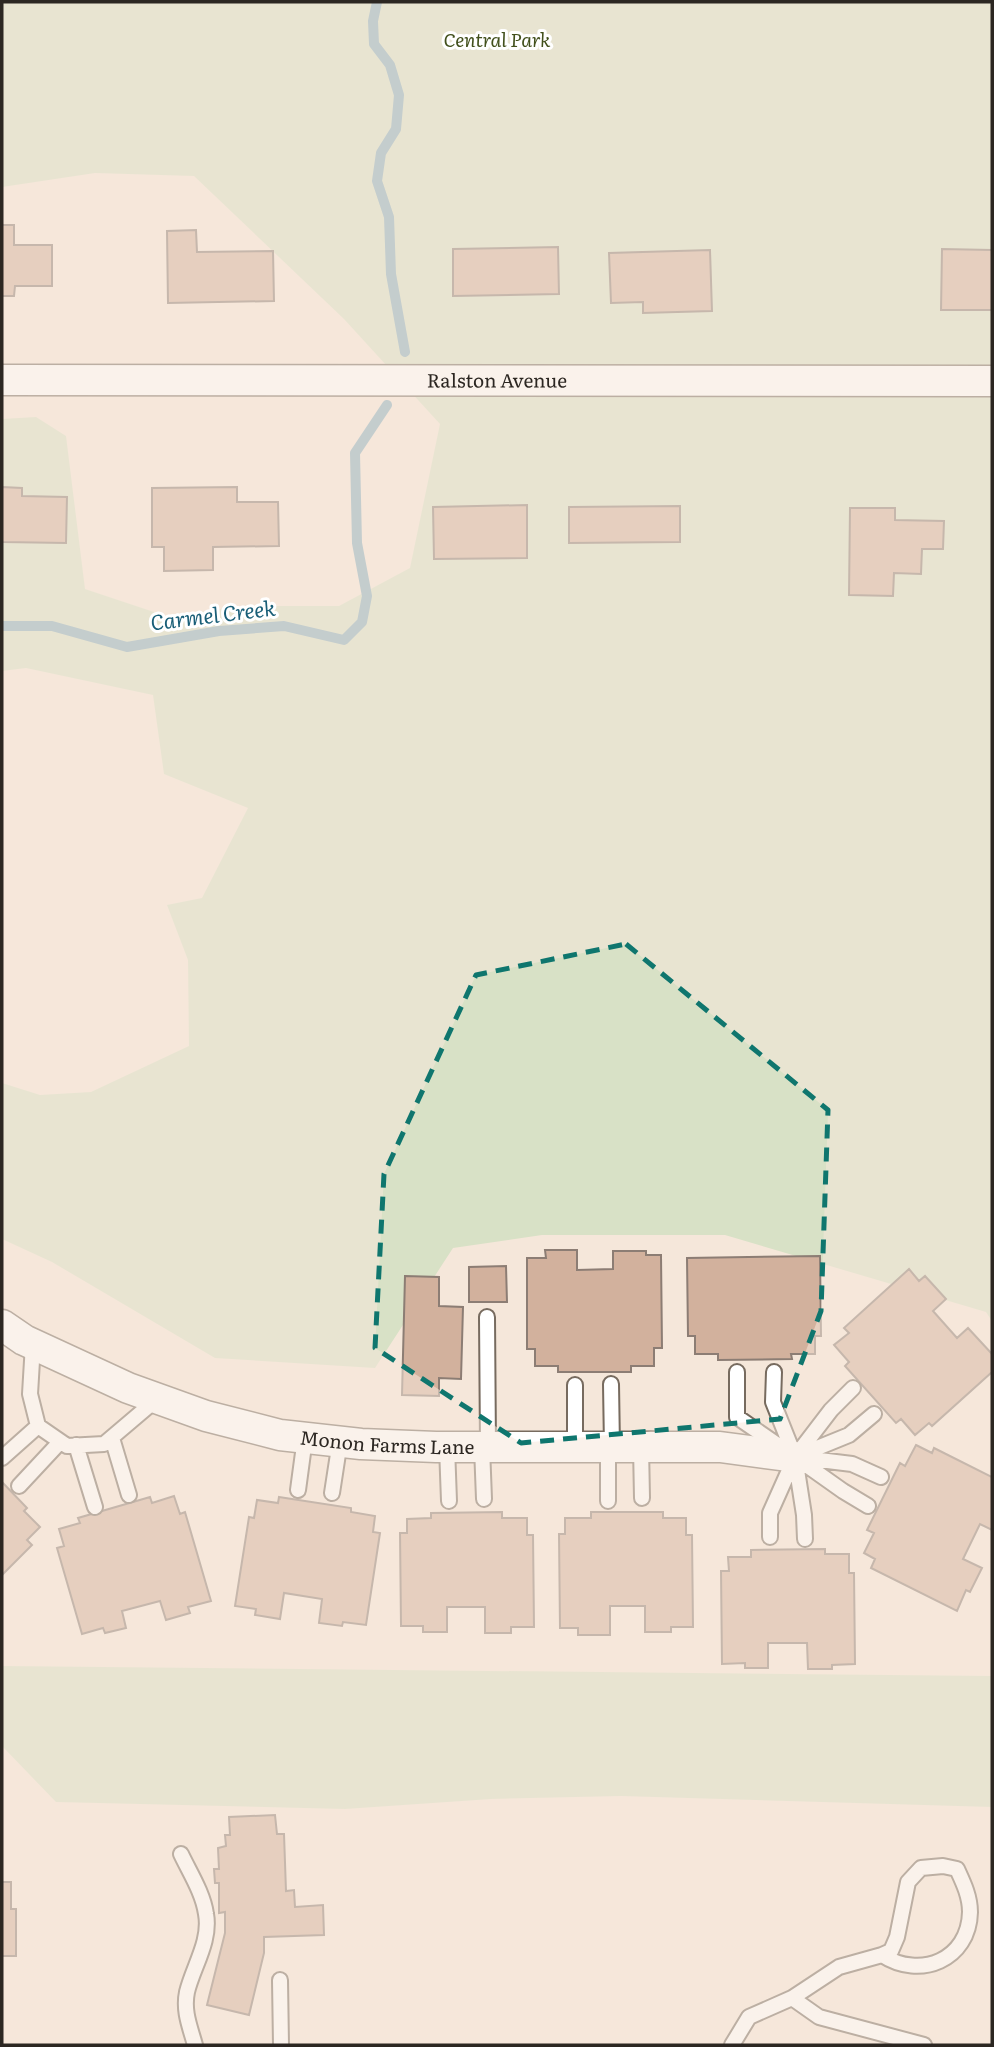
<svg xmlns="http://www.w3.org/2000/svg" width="994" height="2047" font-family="Literata,serif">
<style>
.green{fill:#d8e1c6}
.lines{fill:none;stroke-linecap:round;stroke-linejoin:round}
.stream{stroke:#88adbd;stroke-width:10}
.building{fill:#d2b19d;stroke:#8c7d74;stroke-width:2}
.lane-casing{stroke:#776b5f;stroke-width:18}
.street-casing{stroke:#776b5f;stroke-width:33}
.lane{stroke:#fff;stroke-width:14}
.street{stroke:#fff;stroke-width:30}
.marked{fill:none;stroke:#0f766e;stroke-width:5;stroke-dasharray:14 9;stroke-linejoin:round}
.labels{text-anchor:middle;stroke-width:6;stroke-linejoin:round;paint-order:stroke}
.park-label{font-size:19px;font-style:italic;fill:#42501c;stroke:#fff}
.street-label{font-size:19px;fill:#2c2722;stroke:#fff}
.water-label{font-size:21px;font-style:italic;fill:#195e77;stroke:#fff}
</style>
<rect width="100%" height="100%" fill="#f5e7da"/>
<path class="green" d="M 2,2 L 992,2 L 992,1321 L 986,1312 L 725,1235 L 542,1235 L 453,1248 L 375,1368 L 215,1358 L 52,1262 L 2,1239 L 2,1083 L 40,1095 L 91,1092 L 189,1046 L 188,960 L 167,905 L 202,898 L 248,808 L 164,774 L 153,695 L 26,668 L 2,671 L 2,419 L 36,417 L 66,436 L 85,589 L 166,616 L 247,606 L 339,606 L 410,568 L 440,424 L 344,319 L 194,176 L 95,173 L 2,187 Z
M 2,1666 L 992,1676 L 992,1807 L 621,1796 L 491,1799 L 345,1809 L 56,1802 L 2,1746 Z"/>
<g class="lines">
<path class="stream" d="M 377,2 L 373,21 L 374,44 L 390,65 L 399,95 L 396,129 L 381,153 L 377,181 L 389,217 L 391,274 L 405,352
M 2,626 L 52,626 L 127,647 L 219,631 L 284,626 L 344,640 L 362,622 L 367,596 L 357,543 L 355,453 L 387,405"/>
</g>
<path class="building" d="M 2,225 L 14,225 L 14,245 L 52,245 L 52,286 L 15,286 L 14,296 L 2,296 Z
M 196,230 L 197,252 L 273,251 L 274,301 L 168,303 L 167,231 Z
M 558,247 L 559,294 L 453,296 L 453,249 Z
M 942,249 L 992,250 L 992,310 L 941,310 Z
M 710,250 L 712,311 L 643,313 L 643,302 L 611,303 L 609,253 Z
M 2,487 L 22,488 L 22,496 L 67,497 L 66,543 L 2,542 Z
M 237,487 L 237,502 L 278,502 L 279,546 L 213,547 L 213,570 L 164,571 L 164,547 L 152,547 L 152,488 Z
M 527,505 L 527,558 L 434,559 L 433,507 Z
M 680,506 L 680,542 L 569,543 L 569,507 Z
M 850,508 L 895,508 L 895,520 L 944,521 L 943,549 L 922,549 L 921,574 L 894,573 L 893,596 L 849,595 Z
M 545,1250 L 577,1250 L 577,1270 L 613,1269 L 613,1251 L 646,1251 L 646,1255 L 661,1255 L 662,1348 L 654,1348 L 654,1366 L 631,1366 L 631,1372 L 558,1372 L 558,1366 L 535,1366 L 535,1349 L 527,1349 L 527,1258 L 546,1258 Z
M 820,1256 L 821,1336 L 815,1336 L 815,1354 L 791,1354 L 792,1359 L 718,1360 L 718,1354 L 695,1354 L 695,1336 L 688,1336 L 687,1258 Z
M 506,1266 L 507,1302 L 469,1302 L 469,1267 Z
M 909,1269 L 919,1281 L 925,1276 L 946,1299 L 933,1311 L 957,1338 L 968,1328 L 992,1354 L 992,1372 L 932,1426 L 929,1423 L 915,1435 L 901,1419 L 896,1423 L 845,1366 L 849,1362 L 834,1345 L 849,1333 L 844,1328 Z
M 405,1276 L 439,1277 L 439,1306 L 463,1307 L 461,1379 L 439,1378 L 439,1396 L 402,1395 Z
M 916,1445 L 932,1453 L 934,1448 L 992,1477 L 992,1530 L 980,1524 L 963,1559 L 982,1568 L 970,1592 L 966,1590 L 957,1611 L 871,1568 L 875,1559 L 864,1553 L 874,1533 L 867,1530 L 900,1463 L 905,1466 Z
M 2,1482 L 27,1508 L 24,1511 L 40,1527 L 27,1540 L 32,1545 L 2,1575 Z
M 174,1496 L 180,1514 L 185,1512 L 211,1601 L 188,1607 L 190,1613 L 166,1620 L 160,1601 L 122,1611 L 126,1628 L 105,1633 L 103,1628 L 82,1634 L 57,1548 L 64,1546 L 59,1529 L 80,1523 L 78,1518 L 150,1497 L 152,1503 Z
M 279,1497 L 351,1508 L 351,1512 L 375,1516 L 373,1532 L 380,1533 L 366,1625 L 343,1622 L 342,1626 L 319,1623 L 322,1599 L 284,1593 L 280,1619 L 255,1615 L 256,1609 L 235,1606 L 249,1517 L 254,1518 L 257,1500 L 278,1503 Z
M 502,1512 L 502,1518 L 527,1518 L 527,1535 L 533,1535 L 534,1627 L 511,1627 L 511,1633 L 485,1633 L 485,1607 L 447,1607 L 447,1632 L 423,1632 L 423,1626 L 401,1626 L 400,1533 L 407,1533 L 407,1519 L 431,1518 L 431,1513 Z
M 591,1512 L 663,1512 L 663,1518 L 686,1518 L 686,1535 L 692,1535 L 693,1627 L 671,1627 L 671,1632 L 645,1632 L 645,1606 L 610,1606 L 610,1635 L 578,1635 L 578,1628 L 560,1628 L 559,1534 L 565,1534 L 565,1518 L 591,1518 Z
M 825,1549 L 825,1554 L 849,1554 L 849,1573 L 854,1573 L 855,1664 L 832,1665 L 832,1669 L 808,1669 L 807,1643 L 768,1643 L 768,1668 L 745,1668 L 745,1663 L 722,1664 L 721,1571 L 729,1571 L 728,1557 L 751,1557 L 751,1550 Z
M 275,1815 L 277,1834 L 284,1834 L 286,1891 L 294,1890 L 295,1907 L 323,1905 L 324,1935 L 264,1937 L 264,1953 L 249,2015 L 207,2005 L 225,1933 L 225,1912 L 219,1913 L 219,1883 L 215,1883 L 214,1869 L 219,1869 L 218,1848 L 226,1846 L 225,1835 L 230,1835 L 229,1817 Z
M 2,1882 L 11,1882 L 11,1909 L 16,1909 L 16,1956 L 2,1956 Z"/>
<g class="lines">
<g class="lane-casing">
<path id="lane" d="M 487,1317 L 488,1447
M 33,1344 L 30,1394 L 38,1426 L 67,1446 L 104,1444 L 157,1399
M 737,1372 L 737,1417 L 795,1457 L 773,1402 L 774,1372
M 611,1384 L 612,1447
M 575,1385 L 575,1447
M 853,1388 L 831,1410 L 795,1457 L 849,1435 L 874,1414
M 112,1438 L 129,1495
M 76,1445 L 95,1507
M 447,1447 L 449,1501
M 482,1447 L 484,1499
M 608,1447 L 608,1501
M 641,1447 L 642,1498
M 2,1458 L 38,1426
M 19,1486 L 60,1442
M 298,1490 L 305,1438
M 332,1493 L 340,1441
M 868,1506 L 843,1491 L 795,1457 L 852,1464 L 881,1477
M 770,1537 L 770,1513 L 795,1457 L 804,1515 L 805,1539
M 181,1854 C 190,1873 203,1893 206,1914 C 211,1941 193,1967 187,1992 C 183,2011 190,2027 195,2045
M 280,1980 L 281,2045
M 792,1998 L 819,2017 L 924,2045
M 732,2045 L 749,2017 L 792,1998 L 839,1967 L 882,1955 C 920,1980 969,1960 970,1912 C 970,1896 963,1882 957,1869 L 943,1866 L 921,1868 L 908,1882 L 897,1937 L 891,1951 L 882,1955"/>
</g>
<g class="street-casing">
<g id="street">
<path id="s1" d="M 2,380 L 992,381"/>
<path id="s2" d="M 2,1325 L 24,1340 L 128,1388 L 206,1416 L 280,1435 L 361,1444 L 436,1447 L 720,1447 L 795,1457"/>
</g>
</g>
<use href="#lane" class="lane"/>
<use href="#street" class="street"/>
</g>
<path d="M0 0H994V2047H0ZM 626,944 L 828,1110 L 821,1311 L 780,1419 L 521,1443 L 375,1348 L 384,1174 L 476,975 Z" fill="#f5e7da" fill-opacity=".55" fill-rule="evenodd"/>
<path class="marked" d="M 626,944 L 828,1110 L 821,1311 L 780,1419 L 521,1443 L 375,1348 L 384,1174 L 476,975 Z"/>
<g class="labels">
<g class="park-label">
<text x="497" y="47">Central Park</text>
</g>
<g class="street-label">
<text dy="7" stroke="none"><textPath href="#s1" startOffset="495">Ralston Avenue</textPath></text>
<text dy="7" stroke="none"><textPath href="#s2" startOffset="408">Monon Farms Lane</textPath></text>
</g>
<g class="water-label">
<text transform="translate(213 616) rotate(-7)" y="7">Carmel Creek</text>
</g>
</g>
<rect width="994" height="2047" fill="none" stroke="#2c2722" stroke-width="7"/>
</svg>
